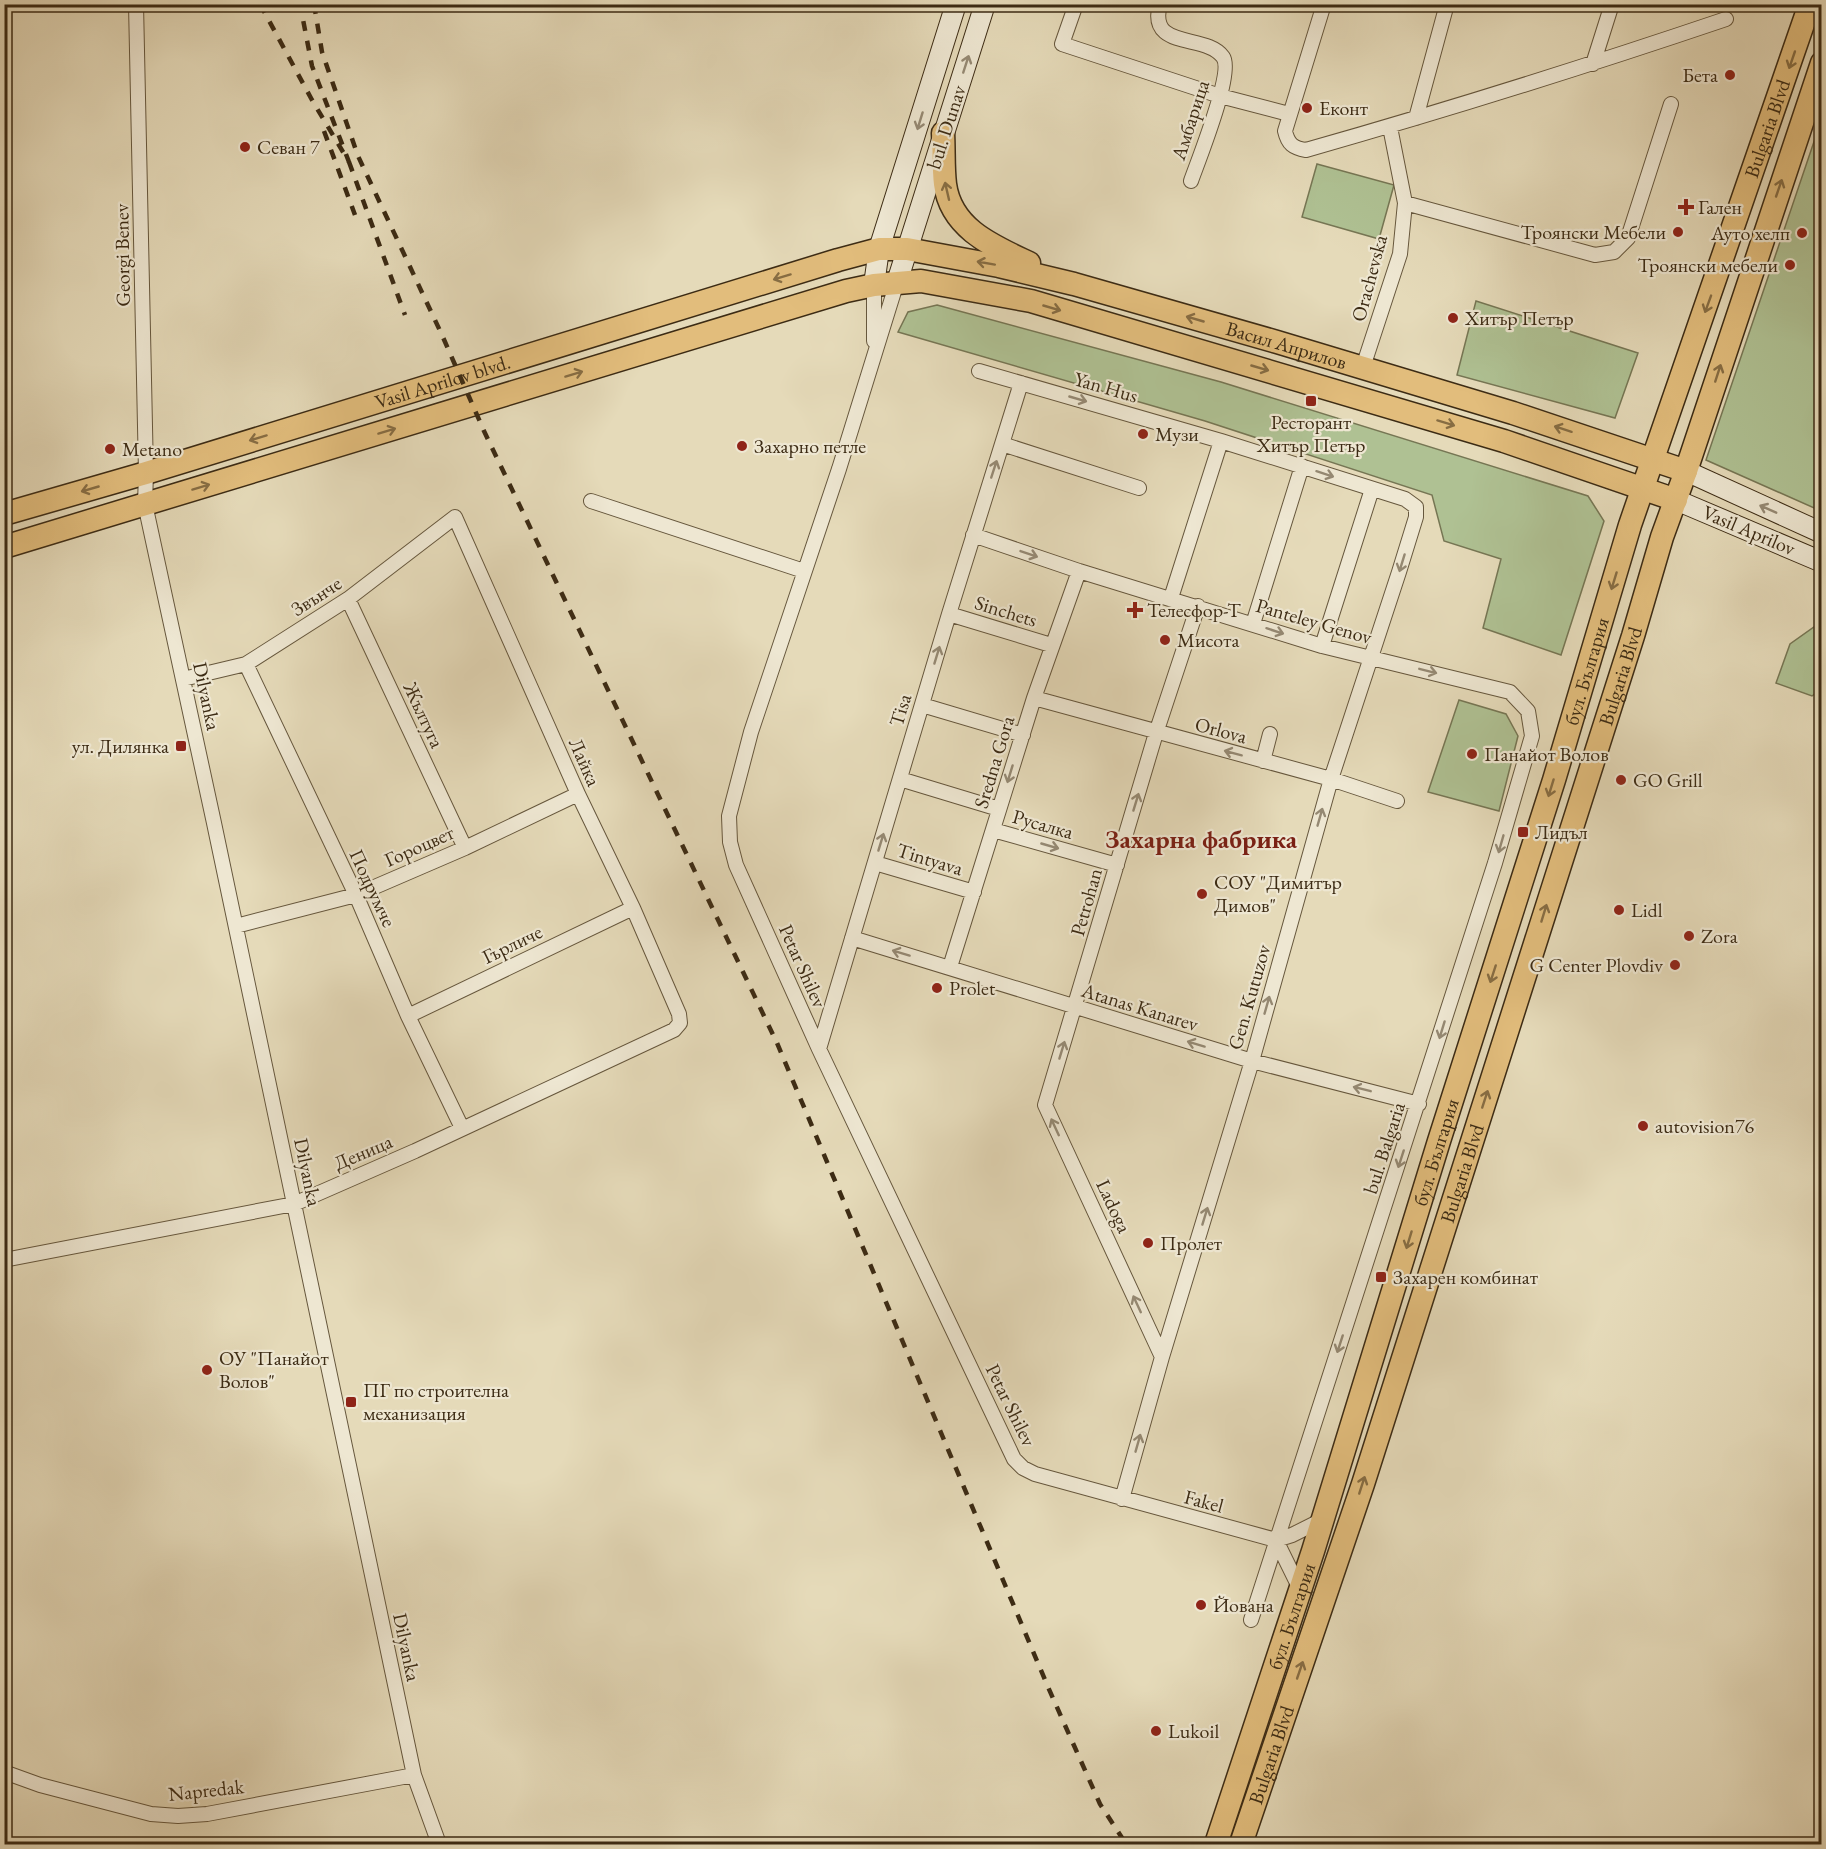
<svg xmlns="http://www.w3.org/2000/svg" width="1826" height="1849" font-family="'EB Garamond',serif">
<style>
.green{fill:#afc193;stroke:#767654;stroke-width:1.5}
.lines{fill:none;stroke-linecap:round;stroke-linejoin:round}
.minor-casing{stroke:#66573d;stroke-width:16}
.secondary-casing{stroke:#3c2b14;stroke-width:22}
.primary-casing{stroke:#3c2b14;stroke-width:25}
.minor{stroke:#eee7d2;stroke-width:14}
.secondary{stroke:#eee7d2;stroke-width:20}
.primary{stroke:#e2bd7c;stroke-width:22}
.rail{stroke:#3c2b14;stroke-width:4.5;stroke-dasharray:10 10;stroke-linecap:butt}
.oneway{stroke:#876d43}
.oneway2{stroke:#958973}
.poi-dot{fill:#8f2418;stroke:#eee7d2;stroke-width:2}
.labels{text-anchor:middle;stroke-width:4.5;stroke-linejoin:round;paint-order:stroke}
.poi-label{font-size:20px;fill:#3c2b14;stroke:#eee7d2;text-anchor:start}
.street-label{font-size:20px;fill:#3c2b14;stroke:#eee7d2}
.district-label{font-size:26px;font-weight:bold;fill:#7a1f14;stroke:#eee7d2}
</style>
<rect width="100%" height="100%" fill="#e5dab9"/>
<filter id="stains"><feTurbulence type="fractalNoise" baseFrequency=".00333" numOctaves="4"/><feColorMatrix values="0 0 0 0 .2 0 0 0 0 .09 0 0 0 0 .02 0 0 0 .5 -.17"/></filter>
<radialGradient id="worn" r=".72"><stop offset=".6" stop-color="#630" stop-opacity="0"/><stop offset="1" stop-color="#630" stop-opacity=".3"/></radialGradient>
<path class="green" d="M 1821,121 L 1821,511 L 1706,460 Z
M 1317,164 L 1394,185 L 1379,239 L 1302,217 Z
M 1476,301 L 1638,353 L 1615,418 L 1457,375 Z
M 937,305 L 1221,382 L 1588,496 L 1604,521 L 1561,655 L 1483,628 L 1501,559 L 1444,541 L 1432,495 L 1205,421 L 898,332 L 908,312 Z
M 1821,622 L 1821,689 L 1812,696 L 1776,683 L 1790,644 Z
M 1459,700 L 1506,714 L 1518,736 L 1499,811 L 1428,792 Z"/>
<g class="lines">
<g class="minor-casing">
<path id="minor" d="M 136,4 L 146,473 L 145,504 L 214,823 L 414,1775 L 439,1844
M 1076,4 L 1062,44 L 1220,96 L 1289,114
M 1160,4 C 1147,51 1206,33 1223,57 C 1234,72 1198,161 1191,181
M 1324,4 L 1285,131 C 1288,144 1293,148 1306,150 C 1447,110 1587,66 1726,19
M 1593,64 L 1612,4
M 1416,118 L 1447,4
M 1405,203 L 1595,255 L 1614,252 L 1628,238 L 1671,104
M 897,282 L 839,469 L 751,732 L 729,816 L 730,842 L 736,865 L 819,1049 L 1014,1459 L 1023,1468 L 1035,1474 L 1276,1540
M 874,341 L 874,285
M 1363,367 L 1400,254 L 1405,203 L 1390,127
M 979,371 L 1221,441 L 1405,499 L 1416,507 L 1416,517 L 1399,572 L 1331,779 L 1252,1061 L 1162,1357 L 1122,1499
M 1002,444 L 1139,488
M 591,501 L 804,571
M 973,535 L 1079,571 L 1322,646 L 1510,692 L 1528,711 L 1532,736 L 1495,863 L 1251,1620
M 1171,598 L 1221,441
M 348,599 L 465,848
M 949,614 L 1051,645
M 1253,624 L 1302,466
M 1322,646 L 1372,489
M 246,664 L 356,895 L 408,1016 L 462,1128
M 1034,698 L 1331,779 L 1397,801
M 922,705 L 1023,735
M 1263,761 L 1270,734
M 900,779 L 999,809
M 993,830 L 1117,865
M 875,863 L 974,892
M 236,926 L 356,895 L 465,848 L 578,794
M 852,938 L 1252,1061 L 1419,1104
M 950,967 L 1034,698 L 1079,571
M 408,1016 L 633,908
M 819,1049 L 949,614 L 1021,383
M 4,1260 L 294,1204 L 415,1151 L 674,1030 L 680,1023 L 679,1014 L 633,908 L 578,794 L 455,517 L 348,599 L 246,664 L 183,679
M 1162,1357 L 1045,1105 L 1156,733 L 1198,606
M 1276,1540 L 1300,1589
M 1276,1540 L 1292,1535 L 1322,1520
M 4,1772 L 40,1785 L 151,1814 L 178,1816 L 207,1814 L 414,1775"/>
</g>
<g class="secondary-casing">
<path id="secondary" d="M 897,282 L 985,4
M 874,285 L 879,249 L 956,4
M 1686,471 L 1822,533
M 1676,500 L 1822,562"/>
</g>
<g class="primary-casing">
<g id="primary">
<path d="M 943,133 C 944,150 943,168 945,184 C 951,229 993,246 1029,263"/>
<path id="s1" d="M 4,514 L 146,473 L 838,260 L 879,249 L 907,249 L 999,266 L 1074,284 L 1277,342 L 1513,413 L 1686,471"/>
<path d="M 4,547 L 846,291 L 874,285 L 921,281 L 1031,301 L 1504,441 L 1676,500"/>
<path id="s2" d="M 1216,1844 L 1313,1551 L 1439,1141 L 1554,780 L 1630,525 L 1810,4"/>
<path id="s3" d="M 1241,1844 L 1363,1484 L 1633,636 L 1662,537 L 1686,471 L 1822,63"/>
</g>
</g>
<use href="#minor" class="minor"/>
<use href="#secondary" class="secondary"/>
<use href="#primary" class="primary"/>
<path class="rail" d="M 260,4 L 312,100 L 349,162 L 312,66 L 300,4
M 314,4 L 322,52 L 358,156 L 442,335 L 484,431 L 777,1043 L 1048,1687 L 1100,1804 L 1126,1844
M 324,131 L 355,215
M 349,162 L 405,315"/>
</g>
<defs><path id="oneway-shaft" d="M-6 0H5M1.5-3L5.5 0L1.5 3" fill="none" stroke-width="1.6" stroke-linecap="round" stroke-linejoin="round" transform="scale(1.5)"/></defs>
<g class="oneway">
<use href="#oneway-shaft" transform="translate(1792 60) rotate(109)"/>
<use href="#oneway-shaft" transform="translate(1779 188) rotate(-71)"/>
<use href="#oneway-shaft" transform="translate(947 191) rotate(-103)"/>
<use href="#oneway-shaft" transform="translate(986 263) rotate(-170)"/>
<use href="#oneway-shaft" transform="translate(782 277) rotate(163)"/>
<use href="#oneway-shaft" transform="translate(1708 304) rotate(110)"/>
<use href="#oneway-shaft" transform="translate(1052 308) rotate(16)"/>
<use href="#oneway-shaft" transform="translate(1195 319) rotate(-164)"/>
<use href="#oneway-shaft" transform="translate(1260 368) rotate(16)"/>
<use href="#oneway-shaft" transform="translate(1718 373) rotate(-72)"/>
<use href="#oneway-shaft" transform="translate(574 374) rotate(-17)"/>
<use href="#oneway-shaft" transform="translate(1446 423) rotate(17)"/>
<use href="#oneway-shaft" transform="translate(1563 429) rotate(-162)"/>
<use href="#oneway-shaft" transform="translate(387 431) rotate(-17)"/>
<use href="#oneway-shaft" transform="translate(258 438) rotate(163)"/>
<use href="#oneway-shaft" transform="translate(201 487) rotate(-17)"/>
<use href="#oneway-shaft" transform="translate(90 489) rotate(164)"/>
<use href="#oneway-shaft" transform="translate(1614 581) rotate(107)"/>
<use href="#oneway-shaft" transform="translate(1551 788) rotate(107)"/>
<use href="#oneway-shaft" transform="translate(1544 913) rotate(-73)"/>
<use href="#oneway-shaft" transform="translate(1493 974) rotate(108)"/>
<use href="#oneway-shaft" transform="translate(1485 1099) rotate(-72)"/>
<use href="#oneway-shaft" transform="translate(1409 1240) rotate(107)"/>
<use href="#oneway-shaft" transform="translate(1362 1485) rotate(-72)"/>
<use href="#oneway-shaft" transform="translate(1300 1670) rotate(-71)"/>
</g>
<g class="oneway2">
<use href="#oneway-shaft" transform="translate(966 64) rotate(-72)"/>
<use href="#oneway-shaft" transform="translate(920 121) rotate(107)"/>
<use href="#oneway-shaft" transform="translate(1078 399) rotate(16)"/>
<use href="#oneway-shaft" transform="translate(994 469) rotate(-72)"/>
<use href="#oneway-shaft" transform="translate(1325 474) rotate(18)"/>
<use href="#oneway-shaft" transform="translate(1768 509) rotate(-156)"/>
<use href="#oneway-shaft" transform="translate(1029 554) rotate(19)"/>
<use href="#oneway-shaft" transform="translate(1402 563) rotate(107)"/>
<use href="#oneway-shaft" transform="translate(1275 631) rotate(18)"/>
<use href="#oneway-shaft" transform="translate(937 655) rotate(-73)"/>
<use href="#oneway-shaft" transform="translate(1428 671) rotate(14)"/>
<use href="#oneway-shaft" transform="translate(1233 753) rotate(-165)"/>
<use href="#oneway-shaft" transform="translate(1010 774) rotate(107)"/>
<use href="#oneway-shaft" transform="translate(1136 802) rotate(-73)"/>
<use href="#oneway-shaft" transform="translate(1320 817) rotate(-74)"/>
<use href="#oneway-shaft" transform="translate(881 842) rotate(-73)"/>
<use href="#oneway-shaft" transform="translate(1501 844) rotate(106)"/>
<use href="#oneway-shaft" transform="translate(1050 846) rotate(16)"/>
<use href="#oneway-shaft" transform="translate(901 953) rotate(-163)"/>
<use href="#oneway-shaft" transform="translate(1267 1005) rotate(-74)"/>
<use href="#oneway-shaft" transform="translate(1442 1030) rotate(107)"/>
<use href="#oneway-shaft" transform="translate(1196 1044) rotate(-163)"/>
<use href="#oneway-shaft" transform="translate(1062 1050) rotate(-73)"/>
<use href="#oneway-shaft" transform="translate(1362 1089) rotate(-166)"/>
<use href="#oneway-shaft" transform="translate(1055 1127) rotate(-115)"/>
<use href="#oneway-shaft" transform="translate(1401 1159) rotate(108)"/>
<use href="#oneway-shaft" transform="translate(1205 1216) rotate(-73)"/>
<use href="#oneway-shaft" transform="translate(1137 1304) rotate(-115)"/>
<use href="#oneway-shaft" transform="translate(1340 1344) rotate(108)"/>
<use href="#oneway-shaft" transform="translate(1138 1443) rotate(-74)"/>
</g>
<g class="poi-dot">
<circle cx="1730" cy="75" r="6"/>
<circle cx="1307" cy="108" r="6"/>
<circle cx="245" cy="147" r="6"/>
<path d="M1683 198h6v6h6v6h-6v6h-6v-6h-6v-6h6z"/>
<circle cx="1678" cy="232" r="6"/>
<circle cx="1802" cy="233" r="6"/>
<circle cx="1790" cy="265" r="6"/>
<circle cx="1453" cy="318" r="6"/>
<rect x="1305" y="395" width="12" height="12" rx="3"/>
<circle cx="1143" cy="434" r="6"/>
<circle cx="742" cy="446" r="6"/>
<circle cx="110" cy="449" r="6"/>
<path d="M1132 601h6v6h6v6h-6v6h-6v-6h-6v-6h6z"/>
<circle cx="1165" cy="640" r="6"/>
<rect x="175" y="740" width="12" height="12" rx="3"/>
<circle cx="1472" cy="754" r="6"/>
<circle cx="1621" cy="780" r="6"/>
<rect x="1517" y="826" width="12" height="12" rx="3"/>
<circle cx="1202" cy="894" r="6"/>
<circle cx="1619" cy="910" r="6"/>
<circle cx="1689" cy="936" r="6"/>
<circle cx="1675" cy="965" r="6"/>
<circle cx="937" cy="988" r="6"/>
<circle cx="1643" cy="1126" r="6"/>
<circle cx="1148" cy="1243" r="6"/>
<rect x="1375" y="1271" width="12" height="12" rx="3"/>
<circle cx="207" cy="1370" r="6"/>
<rect x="345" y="1396" width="12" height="12" rx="3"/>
<circle cx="1201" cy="1605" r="6"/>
<circle cx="1156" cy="1731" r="6"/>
</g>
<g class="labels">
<g class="poi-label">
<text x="1718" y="82" text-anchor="end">Бета</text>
<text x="1319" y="115">Еконт</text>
<text x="257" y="154">Севан 7</text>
<text x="1698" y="214">Гален</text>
<text x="1666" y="239" text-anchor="end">Троянски Мебели</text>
<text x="1790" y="240" text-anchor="end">Ауто хелп</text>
<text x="1778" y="272" text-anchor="end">Троянски мебели</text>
<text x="1465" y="325">Хитър Петър</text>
<text x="1311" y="429" text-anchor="middle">Ресторант<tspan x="1311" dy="23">Хитър Петър</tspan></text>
<text x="1155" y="441">Музи</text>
<text x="754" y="453">Захарно петле</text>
<text x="122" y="456">Metano</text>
<text x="1147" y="617">Телесфор-Т</text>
<text x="1177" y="647">Мисота</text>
<text x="169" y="753" text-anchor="end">ул. Дилянка</text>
<text x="1484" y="761">Панайот Волов</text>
<text x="1633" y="787">GO Grill</text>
<text x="1535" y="839">Лидъл</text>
<text x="1214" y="889">СОУ "Димитър<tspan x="1214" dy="23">Димов"</tspan></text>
<text x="1631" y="917">Lidl</text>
<text x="1701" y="943">Zora</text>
<text x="1663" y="972" text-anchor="end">G Center Plovdiv</text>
<text x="949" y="995">Prolet</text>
<text x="1655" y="1133">autovision76</text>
<text x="1160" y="1250">Пролет</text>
<text x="1393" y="1284">Захарен комбинат</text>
<text x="219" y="1365">ОУ "Панайот<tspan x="219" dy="23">Волов"</tspan></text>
<text x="363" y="1397">ПГ по строителна<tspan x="363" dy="23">механизация</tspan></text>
<text x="1213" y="1612">Йована</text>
<text x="1168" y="1738">Lukoil</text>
</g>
<g class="street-label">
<text transform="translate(1190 120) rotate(-72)" y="7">Амбарица</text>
<text transform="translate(946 127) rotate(-72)" y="7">bul. Dunav</text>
<text dy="7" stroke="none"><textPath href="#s2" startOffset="1802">Bulgaria Blvd</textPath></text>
<text transform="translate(122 255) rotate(-91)" y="7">Georgi Benev</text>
<text transform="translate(1369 278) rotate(-75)" y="7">Orachevska</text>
<text dy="7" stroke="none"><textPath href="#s1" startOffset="1334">Васил Априлов</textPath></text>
<text dy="7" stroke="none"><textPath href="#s1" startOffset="458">Vasil Aprilov blvd.</textPath></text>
<text transform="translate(1106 387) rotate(16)" y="7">Yan Hus</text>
<text transform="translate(1749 530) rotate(23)" y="7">Vasil Aprilov</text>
<text transform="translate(316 596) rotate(-33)" y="7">Звънче</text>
<text transform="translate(1006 611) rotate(17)" y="7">Sinchets</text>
<text transform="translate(1314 621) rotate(16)" y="7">Panteley Genov</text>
<text dy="7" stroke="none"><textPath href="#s2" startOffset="1230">бул. България</textPath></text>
<text dy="7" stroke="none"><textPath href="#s3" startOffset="1228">Bulgaria Blvd</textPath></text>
<text transform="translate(207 696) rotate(78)" y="7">Dilyanka</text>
<text transform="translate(900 710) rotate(-73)" y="7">Tisa</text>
<text transform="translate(424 715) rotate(65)" y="7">Жълтуга</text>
<text transform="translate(1221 730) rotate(15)" y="7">Orlova</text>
<text transform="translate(585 762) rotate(66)" y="7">Лайка</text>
<text transform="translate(994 762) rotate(-73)" y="7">Sredna Gora</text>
<text transform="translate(1043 824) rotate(16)" y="7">Русалка</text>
<text transform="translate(419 846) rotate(-24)" y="7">Гороцвет</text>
<text transform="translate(930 859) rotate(17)" y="7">Tintyava</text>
<text transform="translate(373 888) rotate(65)" y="7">Подрумче</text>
<text transform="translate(1086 902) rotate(-74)" y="7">Petrohan</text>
<text transform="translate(512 944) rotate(-26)" y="7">Гърличе</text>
<text transform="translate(803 966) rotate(66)" y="7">Petar Shilev</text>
<text transform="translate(1249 997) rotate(-74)" y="7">Gen. Kutuzov</text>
<text transform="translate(1140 1007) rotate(17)" y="7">Atanas Kanarev</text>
<text transform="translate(1384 1148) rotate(-72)" y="7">bul. Balgaria</text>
<text transform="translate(363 1152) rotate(-23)" y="7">Деница</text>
<text dy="7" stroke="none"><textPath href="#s2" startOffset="726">бул. България</textPath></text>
<text transform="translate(308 1172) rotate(78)" y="7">Dilyanka</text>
<text dy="7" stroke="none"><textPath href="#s3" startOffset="706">Bulgaria Blvd</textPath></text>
<text transform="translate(1114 1206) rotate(65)" y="7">Ladoga</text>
<text transform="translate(1011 1405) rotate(64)" y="7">Petar Shilev</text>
<text transform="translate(1204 1501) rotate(15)" y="7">Fakel</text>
<text dy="7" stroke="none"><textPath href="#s2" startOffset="240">бул. България</textPath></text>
<text transform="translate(407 1647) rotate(78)" y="7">Dilyanka</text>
<text dy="7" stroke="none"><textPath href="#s3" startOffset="94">Bulgaria Blvd</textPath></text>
<text transform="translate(206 1790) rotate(-6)" y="7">Napredak</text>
</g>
<g class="district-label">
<text x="1201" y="848">Захарна фабрика</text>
</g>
</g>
<rect width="1826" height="1849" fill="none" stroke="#e5dab9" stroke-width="24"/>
<rect x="6" y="6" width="1814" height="1837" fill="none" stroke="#3c2b14" stroke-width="3"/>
<rect x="12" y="12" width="1802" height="1825" fill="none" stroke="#3c2b14" stroke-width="1.5"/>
<rect width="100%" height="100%" filter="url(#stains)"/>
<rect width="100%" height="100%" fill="url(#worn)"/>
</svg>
